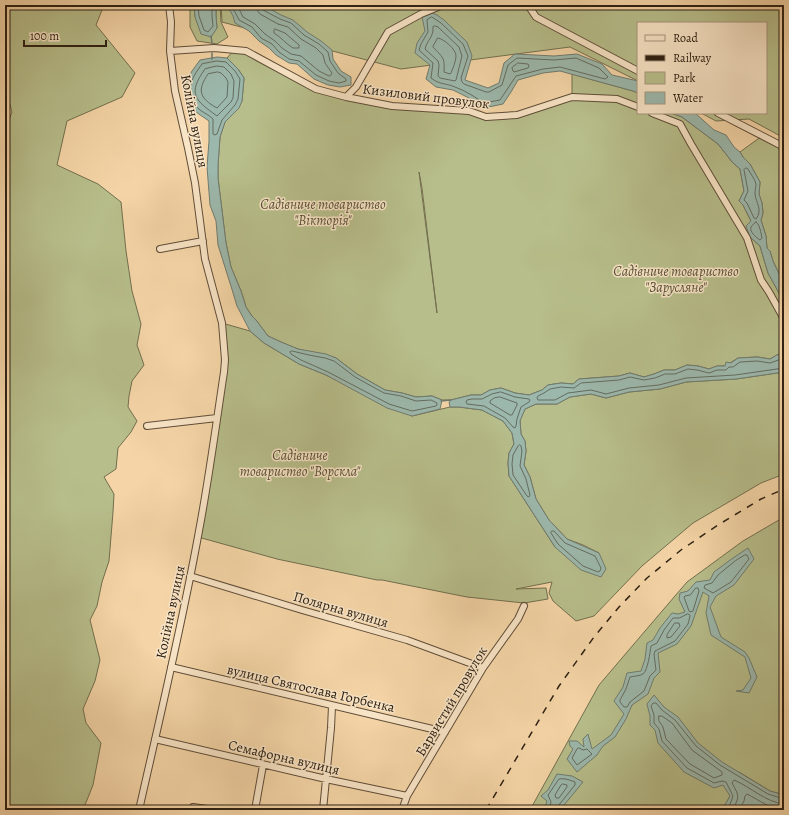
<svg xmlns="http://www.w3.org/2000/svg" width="789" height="815" font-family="Alegreya,serif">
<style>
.green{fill:#b7be8b;stroke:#726f4f;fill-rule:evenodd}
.water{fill:#9cb8ac;stroke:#707b6f}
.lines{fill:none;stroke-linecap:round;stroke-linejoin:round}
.shore{stroke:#646c60;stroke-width:1}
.stream{stroke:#707b6f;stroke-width:1.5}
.street-casing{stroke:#5f4d38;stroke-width:8}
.street{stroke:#f8e4c6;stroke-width:6}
.rail{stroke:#2d2013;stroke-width:1.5;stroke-dasharray:7 7;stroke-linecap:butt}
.labels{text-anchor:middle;stroke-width:3;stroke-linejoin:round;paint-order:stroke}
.street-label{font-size:14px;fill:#2d2013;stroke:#f8e4c6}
.park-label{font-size:14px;font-style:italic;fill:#564f37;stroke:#f8e4c6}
</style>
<rect width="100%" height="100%" fill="#f5d5a7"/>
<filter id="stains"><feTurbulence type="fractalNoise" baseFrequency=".005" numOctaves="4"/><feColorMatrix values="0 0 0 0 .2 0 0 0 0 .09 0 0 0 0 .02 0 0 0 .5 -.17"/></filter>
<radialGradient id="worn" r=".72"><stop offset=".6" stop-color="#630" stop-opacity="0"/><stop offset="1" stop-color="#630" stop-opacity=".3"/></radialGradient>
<path class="green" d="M 5,5 L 104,5 L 96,25 L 135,73 L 122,97 L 67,121 L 57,165 L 98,184 L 121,202 L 126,251 L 132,291 L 141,324 L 137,345 L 144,365 L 132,381 L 129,396 L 128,407 L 137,421 L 131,432 L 118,448 L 116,469 L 104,477 L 114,494 L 113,512 L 109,561 L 102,582 L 97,606 L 90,620 L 100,660 L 95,681 L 83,709 L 86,723 L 101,743 L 93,785 L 83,810 L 5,810 L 5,244 L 6,243 L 5,237 L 5,130 L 12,112 L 5,86 Z
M 187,5 L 194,5 L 195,17 L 217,28 L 216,16 L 216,5 L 220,5 L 221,22 L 228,37 L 217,44 L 197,41 L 190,27 L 190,10 Z
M 221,5 L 784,5 L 784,138 L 749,119 L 716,121 L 701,113 L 766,113 L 766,23 L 638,23 L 638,81 L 570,47 L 401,69 L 222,22 Z
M 234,50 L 246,51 L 316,89 L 392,106 L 469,111 L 486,117 L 517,115 L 572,97 L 572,74 L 633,91 L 638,93 L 638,113 L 671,113 L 682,117 L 718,144 L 726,154 L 732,162 L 740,169 L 744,191 L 739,201 L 743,205 L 751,221 L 750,237 L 760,246 L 768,273 L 779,293 L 784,304 L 784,354 L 777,355 L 770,359 L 757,357 L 738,358 L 725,366 L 717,366 L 709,369 L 698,366 L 687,365 L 675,370 L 664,370 L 654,374 L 644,377 L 630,373 L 619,376 L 579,379 L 573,384 L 561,383 L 548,385 L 542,390 L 529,395 L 515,393 L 501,388 L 490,390 L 481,395 L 471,395 L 451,400 L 442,400 L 432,396 L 416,397 L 402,393 L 385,390 L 357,374 L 336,358 L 298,349 L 281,342 L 268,336 L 256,320 L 252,316 L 246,307 L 241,291 L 231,267 L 226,243 L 218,178 L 218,165 L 220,137 L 225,122 L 242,101 L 244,78 L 238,69 L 227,58 ZM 419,172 L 422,188 L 437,313 Z
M 762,136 L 784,147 L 784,281 L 781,278 L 773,261 L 770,251 L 767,248 L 766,236 L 761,220 L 763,213 L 762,203 L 759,194 L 760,182 L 750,164 L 743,157 L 740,152 Z
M 222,323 L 250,331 L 264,343 L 299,364 L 326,375 L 412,416 L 450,407 L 459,407 L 482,410 L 503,421 L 512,433 L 514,444 L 509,453 L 508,463 L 509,476 L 555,547 L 599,553 L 583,545 L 567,539 L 549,520 L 536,499 L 530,477 L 524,465 L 526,451 L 525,441 L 521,434 L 520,420 L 525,409 L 536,404 L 557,404 L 570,397 L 591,394 L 606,398 L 629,392 L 660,389 L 686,382 L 736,379 L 784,372 L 784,474 L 761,483 L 693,523 L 642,566 L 594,616 L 576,621 L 553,601 L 549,593 L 552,582 L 516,589 L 546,588 L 548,599 L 524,603 L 467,597 L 382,580 L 377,580 L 277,559 L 198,537 L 224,372 Z
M 784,517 L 784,795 L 770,791 L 739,772 L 730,796 L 724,808 L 725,810 L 530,810 L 599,685 L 657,617 L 687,582 L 743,541 Z"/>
<path class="water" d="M 194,5 L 216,5 L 216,16 L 217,28 L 211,37 L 201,34 L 195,17 Z
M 227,5 L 263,5 L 281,15 L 293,20 L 307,32 L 321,41 L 332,50 L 333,59 L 341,71 L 351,77 L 351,85 L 340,87 L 328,85 L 314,79 L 297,64 L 289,63 L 276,55 L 269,48 L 259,41 L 249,31 L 235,23 L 233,16 Z
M 432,13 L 437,15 L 444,20 L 467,42 L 472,56 L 465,80 L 488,88 L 499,83 L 504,63 L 515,54 L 554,56 L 577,54 L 602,64 L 612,75 L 638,81 L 638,93 L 633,91 L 560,71 L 543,73 L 518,80 L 511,92 L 503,104 L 484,108 L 467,97 L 453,90 L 436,87 L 426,79 L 430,65 L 415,53 L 417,43 L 425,31 L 422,17 Z
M 217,57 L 227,58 L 238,69 L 244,78 L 242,101 L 239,108 L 225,122 L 220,137 L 218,165 L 218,178 L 226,243 L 231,267 L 241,291 L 246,307 L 252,316 L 256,320 L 268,336 L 281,342 L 298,349 L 326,354 L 336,358 L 357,374 L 385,390 L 402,393 L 416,397 L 432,396 L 442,400 L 440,409 L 412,416 L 387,408 L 326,375 L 299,364 L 264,343 L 250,331 L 237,306 L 230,283 L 218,245 L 216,221 L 210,205 L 207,167 L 209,141 L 209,121 L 196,112 L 187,101 L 185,85 L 192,71 L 200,60 Z
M 671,113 L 695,113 L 714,130 L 726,135 L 734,147 L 740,152 L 743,157 L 750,164 L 760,182 L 759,194 L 762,203 L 763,213 L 761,220 L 766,236 L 767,248 L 770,251 L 773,261 L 781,278 L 784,281 L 784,304 L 779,293 L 768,273 L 760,246 L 750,237 L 746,226 L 751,221 L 743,205 L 739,201 L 744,191 L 740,169 L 732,162 L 726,154 L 718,144 L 682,117 Z
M 784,354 L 784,372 L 736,379 L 686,382 L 660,389 L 629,392 L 606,398 L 591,394 L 570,397 L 557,404 L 536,404 L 525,409 L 520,421 L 521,434 L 525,441 L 526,451 L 524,465 L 530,477 L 536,499 L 549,520 L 567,539 L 599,553 L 606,569 L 601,577 L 581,570 L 555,547 L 509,476 L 508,463 L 509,453 L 514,444 L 512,433 L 503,421 L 482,410 L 459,407 L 450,407 L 449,402 L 451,400 L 471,395 L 481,395 L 490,390 L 501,388 L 515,393 L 529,395 L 542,390 L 548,385 L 561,383 L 573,384 L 579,379 L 619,376 L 630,373 L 644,377 L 654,374 L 664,370 L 675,370 L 687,365 L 698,366 L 709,369 L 717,366 L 725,366 L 726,362 L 731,363 L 738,358 L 757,357 L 770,359 L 777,355 Z
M 748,548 L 754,559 L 734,585 L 716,596 L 710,607 L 721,637 L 745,652 L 749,658 L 757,677 L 749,693 L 736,691 L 743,690 L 751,678 L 745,657 L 711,635 L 706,613 L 709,596 L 703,592 L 691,626 L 677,644 L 658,653 L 660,672 L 654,678 L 648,694 L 632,705 L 626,719 L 615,737 L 603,746 L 597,755 L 577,772 L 567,759 L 573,749 L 570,746 L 569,741 L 577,741 L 584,747 L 583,739 L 588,734 L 592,749 L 611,735 L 624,714 L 614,701 L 623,687 L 627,673 L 641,671 L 645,659 L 647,643 L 653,640 L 660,628 L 672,613 L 678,614 L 685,612 L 679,599 L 680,593 L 688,591 L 696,582 L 710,580 L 714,572 L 733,558 Z
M 654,695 L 664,707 L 678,717 L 698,743 L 722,762 L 770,791 L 784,795 L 784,810 L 725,810 L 723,808 L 730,796 L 723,785 L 714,788 L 684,772 L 658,743 L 655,730 L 650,725 L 650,716 L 647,704 Z
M 557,774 L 572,776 L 583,782 L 560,810 L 544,810 L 547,801 L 541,796 L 548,790 Z"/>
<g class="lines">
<path class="shore" d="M 198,5 L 199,16 L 204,30 L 208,32 L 213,26 L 212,16 L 212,5
M 231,5 L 236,14 L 239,20 L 252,27 L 261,38 L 272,44 L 279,52 L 289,59 L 299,61 L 316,75 L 329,81 L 339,83 L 346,81 L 346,79 L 338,73 L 330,61 L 328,52 L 319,44 L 304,35 L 291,23 L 280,19 L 263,10 L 261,8 L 261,5
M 237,5 L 243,17 L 255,24 L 265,34 L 275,41 L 282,48 L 291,54 L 301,56 L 319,71 L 329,76 L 331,75 L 332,73 L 325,63 L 323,55 L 316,48 L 301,39 L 288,27 L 278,24 L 260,14 L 257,10 L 256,5
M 432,17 L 441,23 L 463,44 L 468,56 L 461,78 L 462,82 L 464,84 L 486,92 L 489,92 L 502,85 L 508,65 L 517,58 L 554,60 L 576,58 L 599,68 L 608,77 L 605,79 L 560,67 L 543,69 L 516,76 L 500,100 L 484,103 C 475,97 466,91 455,87 C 446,83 440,85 431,78 L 433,63 L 419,50 L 421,44 L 428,32 L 427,20 Z
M 435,26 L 438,27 L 459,47 L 462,56 L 456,80 L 455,81 L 440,78 L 438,76 L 439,65 L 438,61 L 425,49 C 427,40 434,37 433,27 Z
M 275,29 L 285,33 L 299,45 L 299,48 L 293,48 C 286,44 281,37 274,33 L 274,30 Z
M 438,38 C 444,39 456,49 456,56 C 456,61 453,68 451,73 L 450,74 L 444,72 C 445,57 443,58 433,47 Z
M 217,61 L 226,62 L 235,71 L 240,79 L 238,99 L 235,105 L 222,120 L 217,134 L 215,135 L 213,134 L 213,119 C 209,115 204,113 200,110 C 182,94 191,79 202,64 Z
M 518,63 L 528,64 L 529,66 L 528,68 L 514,72 L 513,71 L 512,68 Z
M 217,66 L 224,67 L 231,74 L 234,81 L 233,98 L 231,102 L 217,116 C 195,100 187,94 205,69 Z
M 218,72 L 221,73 L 226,78 L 228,82 L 227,97 L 217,108 C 199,98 197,90 208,74 Z
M 746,168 L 748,169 C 750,173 755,179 756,184 C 756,187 755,190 755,194 C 756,203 763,210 756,219 L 754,218 L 747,203 L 744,200 L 748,191 L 744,170 Z
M 756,222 C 760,225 761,233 762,238 L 760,240 C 757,238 749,232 751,227 C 751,226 756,222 756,222 Z
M 292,351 L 309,355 L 325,358 L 334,361 L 355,377 L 384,393 L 401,396 L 416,401 L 431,400 L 437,403 L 437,405 L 436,406 L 412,411 L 389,404 L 328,372 L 301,360 L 291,354 L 290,352 Z
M 784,358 L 770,363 L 757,361 L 740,362 L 733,367 L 729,367 L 726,370 L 717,370 L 709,373 L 697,370 L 688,369 L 675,374 L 665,374 L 655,378 L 644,380 L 630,377 L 619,380 L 581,383 L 574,388 L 561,387 L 550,389 L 544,393 L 538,396 L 537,398 L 538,400 L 555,400 L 568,393 L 591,390 L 606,394 L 629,388 L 659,385 L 686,378 L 735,375 L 784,368
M 501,392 L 515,397 L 529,399 L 530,400 L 529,402 L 521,407 L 517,419 L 516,426 L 515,428 L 513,427 L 505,418 L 484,406 L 467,404 L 466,402 L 467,400 L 472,399 L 482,399 L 492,394 Z
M 500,397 L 517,403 L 517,405 L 512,415 L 510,415 L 490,403 L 490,401 L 494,398 Z
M 520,445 L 521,446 L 522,451 L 520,466 L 526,479 L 530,495 L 529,497 L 527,496 L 513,475 L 512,464 L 513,455 L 518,446 Z
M 552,531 L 554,531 L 565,543 L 595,556 L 601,568 L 600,571 L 598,572 L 583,566 L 558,544 L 551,533 Z
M 745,555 L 747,555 L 749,559 L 731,582 L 713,593 L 704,588 L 705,585 L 712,583 L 718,575 L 735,561 Z
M 696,588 L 698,588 L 699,591 L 693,611 L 690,612 L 689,611 L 684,597 L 685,596 L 690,595 Z
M 688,614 L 690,615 L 690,616 L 688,624 L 675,641 L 655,651 L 654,654 L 656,670 L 650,676 L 644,691 L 630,702 L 627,707 L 624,707 L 620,702 L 620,700 L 626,689 L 630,677 C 634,676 640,676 643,674 C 648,670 650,652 651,646 L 657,643 L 664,630 L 673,618 L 679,618 Z
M 675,623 L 679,623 L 680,626 L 671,637 L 667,638 L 667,635 Z
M 659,716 L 662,716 L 672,723 L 692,750 L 722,772 L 722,775 L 714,778 L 690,764 L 666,739 L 663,727 L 659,721 Z
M 579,748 L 583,750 L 587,749 L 592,754 L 577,765 L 572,758 L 577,749 Z
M 563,784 L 567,785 L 567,787 L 559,798 L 556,798 L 555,795 L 561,785 Z
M 549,810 L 551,802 L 548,795 L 559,779 C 564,778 570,780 575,782 L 575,785 L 558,806 L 558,810
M 728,810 L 733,796 L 726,782 L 722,781 L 714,783 L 687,768 L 662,741 L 659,729 L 654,723 L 654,715 L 651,706 L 653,703 L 656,703 L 662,710 L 675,720 L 696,746 L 720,765 L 768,794 L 784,799
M 733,810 C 739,796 740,797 732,783 L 734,780 C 751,787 765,802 784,804
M 739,810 L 744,801 L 745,796 L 747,794 C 759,800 770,809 784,810"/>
<path class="stream" d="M 424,9 L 429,5
M 211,36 L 212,43
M 212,53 L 212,59
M 441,401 L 451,400"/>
<g class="street-casing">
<path id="street" d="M 528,5 L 536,17 L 638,71
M 170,51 L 214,48 L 246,51 L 316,89 L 346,97 L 392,106 L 469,111 L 486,117 L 517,115 L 572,97 L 617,99 L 638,107
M 346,97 L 356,87 L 388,32 L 421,14 L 443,5
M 652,113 L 680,124 L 691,144 L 747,238 L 761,280 L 769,292 L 784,319
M 718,113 L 784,147
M 160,249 L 203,241
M 147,426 L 217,418
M 190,576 L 302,610 L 407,640 L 483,668
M 171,667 L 445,732
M 155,739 L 326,779 L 407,796
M 193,807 L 214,810
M 139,810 C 160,717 182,625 199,531 C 209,478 216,425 224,372 L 225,360 L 222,323 L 205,259 L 195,183 L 188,148 L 175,91 L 170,51 L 171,22 L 169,5
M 255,810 L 263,765
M 323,810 L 331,728 L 332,706
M 402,810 L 407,796 L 483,668 L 518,619 L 524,606"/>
</g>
<use href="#street" class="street"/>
<path class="rail" d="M 486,810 L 559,686 L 594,637 L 619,607 L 647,578 L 681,550 L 718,525 L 761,499 L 784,489"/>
</g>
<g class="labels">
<g class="street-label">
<text transform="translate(426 96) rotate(7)" y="5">Кизиловий провулок</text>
<text transform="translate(195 121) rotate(79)" y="5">Колійна вулиця</text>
<text transform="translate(341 609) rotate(16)" y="5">Полярна вулиця</text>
<text transform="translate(170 612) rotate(-78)" y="5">Колійна вулиця</text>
<text transform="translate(311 688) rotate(13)" y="5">вулиця Святослава Горбенка</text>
<text transform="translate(451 701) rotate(-59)" y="5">Барвистий провулок</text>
<text transform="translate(284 757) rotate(13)" y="5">Семафорна вулиця</text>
</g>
<g class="park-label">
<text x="323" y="209">Садівниче товариство<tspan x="323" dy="16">"Вікторія"</tspan></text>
<text x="676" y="276">Садівниче товариство<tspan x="676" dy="16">"Зарусляне"</tspan></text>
<text x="300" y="460">Садівниче<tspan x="300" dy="16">товариство "Ворскла"</tspan></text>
</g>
</g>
<rect width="789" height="815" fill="none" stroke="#f5d5a7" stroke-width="20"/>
<rect x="6" y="6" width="777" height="803" fill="none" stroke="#2d2013" stroke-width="2"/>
<rect x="10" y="10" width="769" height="795" fill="none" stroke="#2d2013"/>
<rect x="637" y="22" width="130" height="92" fill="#f8e4c6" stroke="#a7967e"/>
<rect x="645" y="35" width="20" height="6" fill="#f8e4c6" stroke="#a7967e"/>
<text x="673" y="42" font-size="12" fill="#2d2013">Road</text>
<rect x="645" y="55" width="20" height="6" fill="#2d2013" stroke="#a7967e"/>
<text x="673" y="62" font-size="12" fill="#2d2013">Railway</text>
<rect x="645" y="72" width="20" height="12" fill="#b7be8b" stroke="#a7967e"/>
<text x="673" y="82" font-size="12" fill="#2d2013">Park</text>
<rect x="645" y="92" width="20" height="12" fill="#9cb8ac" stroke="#a7967e"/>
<text x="673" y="102" font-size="12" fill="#2d2013">Water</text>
<path d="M24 40v6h82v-6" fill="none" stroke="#2d2013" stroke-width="2"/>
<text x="30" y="40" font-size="12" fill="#2d2013" stroke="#f8e4c6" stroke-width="3" paint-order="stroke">100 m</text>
<rect width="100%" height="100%" filter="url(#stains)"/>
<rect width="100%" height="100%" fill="url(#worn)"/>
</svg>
